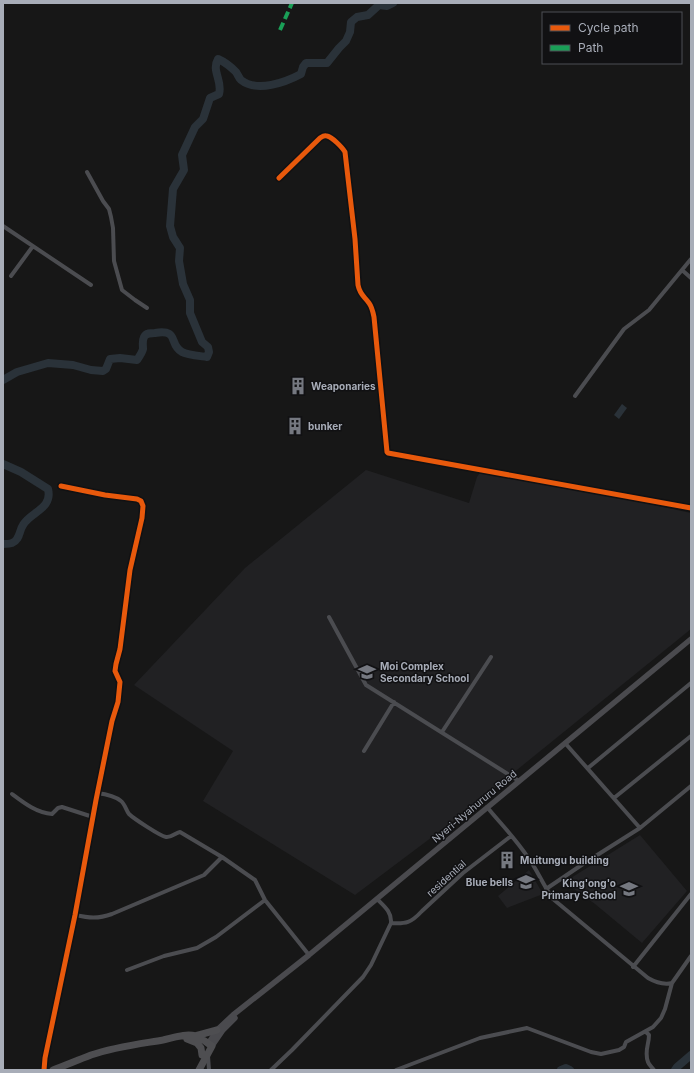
<svg xmlns="http://www.w3.org/2000/svg" width="694" height="1073" font-family="Inter,sans-serif">
<style>
.built{fill:#212123}
.water{fill:#2a3239}
.lines{fill:none;stroke-linecap:round;stroke-linejoin:round}
.river{stroke:#2a3239;stroke-width:8}
.street{stroke:#4b4c50;stroke-width:4}
.secondary{stroke:#4a4a4e;stroke-width:5.5}
.highway{stroke:#4e4e51;stroke-width:7}
.quiet{stroke:#1a9f57;stroke-width:4;stroke-dasharray:8 4;stroke-linecap:butt}
.cycleway-casing{stroke:#111113;stroke-width:8}
.cycleway{stroke:#e8590c;stroke-width:5}
.labels{text-anchor:middle;stroke-width:3;stroke-linejoin:round;paint-order:stroke}
.poi-label{font-size:10px;font-weight:bold;fill:#a8adb8;stroke:#111113;text-anchor:start}
.street-label{font-size:10px;fill:#a8adb8;stroke:#111113}
</style>
<rect width="100%" height="100%" fill="#171717"/>
<path class="built" d="M 483,468 L 691,513 L 691,629 L 460,816 L 355,895 L 203,801 L 233,751 L 134,685 L 245,568 L 366,470 L 469,503 L 477,477 Z
M 640,835 L 687,891 L 642,943 L 595,904 L 570,886 L 569,886 L 566,881 Z
M 529,870 L 543,894 L 507,908 L 498,896 Z"/>
<path class="water" d="M 622,404 L 627,408 L 619,419 L 614,415 Z"/>
<g class="lines">
<path class="river" d="M 3,380 L 17,372 L 48,363 L 73,365 L 91,370 L 103,371 L 106,369 L 110,359 L 120,358 L 137,360 C 139,357 142,353 143,349 C 143,345 142,341 144,337 C 146,333 151,333 155,333 C 180,329 168,344 182,352 C 187,355 200,356 207,357 L 209,352 L 208,347 L 202,342 L 190,313 L 190,300 L 183,284 L 179,261 L 180,248 L 173,237 L 170,226 L 173,189 L 184,170 L 182,155 L 195,127 L 203,119 L 210,98 L 219,94 C 223,81 211,71 218,59 C 225,62 231,67 236,72 C 238,75 239,78 241,80 C 257,93 286,82 301,74 L 303,67 L 306,63 L 327,63 L 339,48 L 346,41 L 350,32 L 351,22 L 357,17 L 368,15 L 379,5 L 387,6 L 393,3
M 3,464 L 21,472 L 48,489 C 53,509 30,512 23,525 C 19,531 20,540 12,543 C 10,544 6,544 3,544
M 561,1070 L 566,1068 L 570,1070
M 675,1070 L 677,1067 L 691,1055"/>
<path class="street" d="M 87,172 L 103,201 L 109,209 L 111,217 L 113,228 L 114,261 L 122,290 L 135,300 L 147,308
M 279,178 L 320,138 C 323,136 324,135 327,136 C 332,137 342,147 345,152 L 355,239 L 358,285 C 360,295 364,296 369,303 C 372,307 373,312 374,317 L 387,452 L 388,453 L 691,508
M 3,226 L 91,285
M 682,270 L 691,278
M 11,276 L 33,246
M 575,396 L 624,329 L 649,310 L 691,259
M 329,617 L 366,685 L 519,781
M 442,732 L 491,657
M 565,743 L 640,828 L 691,786
M 364,751 L 394,702
M 588,768 L 691,683
M 97,793 C 105,794 115,796 121,801 C 125,804 126,810 129,814 C 133,818 160,836 166,837 C 171,838 175,833 180,832 L 222,857
M 12,794 C 24,803 37,813 52,814 L 58,808 L 62,807 L 93,817
M 614,798 L 691,736
M 487,807 C 500,823 515,838 527,856 C 537,869 543,885 553,899 L 648,978 C 655,982 664,985 672,983 L 691,956
M 546,889 L 583,864 L 640,828
M 75,915 C 89,918 98,919 112,914 L 204,875 L 222,857 L 255,880 L 265,900 L 309,955
M 391,923 C 406,924 411,923 422,911 L 463,873 L 511,836
M 633,967 L 691,894
M 127,970 L 164,956 L 197,948 L 216,937 L 265,900
M 646,1032 L 649,1035 C 649,1045 644,1051 648,1062 C 649,1065 652,1067 654,1070
M 208,1056 L 209,1070
M 44,1070 L 45,1058 L 75,915 L 96,800 L 112,721 L 118,702 L 120,682 L 115,671 L 116,664 L 120,649 L 130,570 L 142,518 L 143,506 L 141,501 L 137,499 L 105,495 L 61,486
M 271,1070 L 292,1050 L 363,977 L 371,965 L 391,923 C 392,912 384,906 377,899
M 396,1070 L 480,1038 L 527,1028 L 591,1052 L 601,1054 L 619,1050 L 624,1047 L 626,1042 L 653,1027 L 661,1018 L 665,1009 L 672,983"/>
<path class="secondary" d="M 208,1044 L 217,1030 L 233,1015 L 309,955 L 691,639
M 212,1046 L 223,1030 L 235,1018"/>
<path class="highway" d="M 195,1036 L 217,1030
M 187,1039 L 197,1043 L 201,1048 L 202,1055
M 53,1070 C 66,1065 78,1060 91,1055 C 114,1047 139,1044 163,1040 C 173,1038 185,1033 196,1036 C 202,1038 207,1043 212,1046 L 199,1070"/>
<path class="quiet" d="M 280,30 L 292,3"/>
<g class="cycleway-casing">
<path id="cycleway" d="M 279,178 L 320,138 C 323,136 324,135 327,136 C 332,137 342,147 345,152 L 355,239 L 358,285 C 360,295 364,296 369,303 C 372,307 373,312 374,317 L 387,452 L 388,453 L 691,508
M 44,1070 L 45,1058 L 75,915 L 96,800 L 112,721 L 118,702 L 120,682 L 115,671 L 116,664 L 120,649 L 130,570 L 142,518 L 143,506 L 141,501 L 137,499 L 105,495 L 61,486"/>
</g>
<use href="#cycleway" class="cycleway"/>
</g>
<defs>
<g id="building-bare" transform="scale(1.38)"><path d="M-4-6H4V6H1V3H-1V6H-4ZM-2.5-4.3h1.7v1.8h-1.7ZM.8-4.3h1.7v1.8H.8ZM-2.5-1h1.7V.8h-1.7ZM.8-1h1.7V.8H.8Z" fill="#757880" stroke="#111113" stroke-width="2.5" paint-order="stroke"/></g>
<g id="school-bare" transform="scale(1.38)"><path d="M0-5L7-2L0 1L-7-2ZM-4 1L0 2.5L4 1V4Q0 6-4 4Z" fill="#757880" stroke="#111113" stroke-width="2.5" paint-order="stroke"/></g>
</defs>
<g fill-rule="evenodd">
<use href="#building-bare" x="298" y="386"/>
<use href="#building-bare" x="295" y="426"/>
<use href="#school-bare" x="367" y="672"/>
<use href="#building-bare" x="507" y="860"/>
<use href="#school-bare" x="526" y="882"/>
<use href="#school-bare" x="629" y="889"/>
</g>
<g class="labels">
<g class="poi-label">
<text x="311" y="390">Weaponaries</text>
<text x="308" y="430">bunker</text>
<text x="380" y="670">Moi Complex<tspan x="380" dy="12">Secondary School</tspan></text>
<text x="520" y="864">Muitungu building</text>
<text x="513" y="886" text-anchor="end">Blue bells</text>
<text x="616" y="887" text-anchor="end">King'ong'o<tspan x="616" dy="12">Primary School</tspan></text>
</g>
<g class="street-label">
<text transform="translate(474 806) rotate(-40)" y="4">Nyeri-Nyahururu Road</text>
<text transform="translate(446 878) rotate(-42)" y="4">residential</text>
</g>
</g>
<rect width="694" height="1073" fill="none" stroke="#a8adb8" stroke-width="8"/>
<rect x="542" y="12" width="140" height="52" fill="#111113" stroke="#4d4f55"/>
<rect x="550" y="25" width="20" height="6" fill="#e8590c" stroke="#4d4f55"/>
<text x="578" y="32" font-size="12" fill="#a8adb8">Cycle path</text>
<rect x="550" y="45" width="20" height="6" fill="#1a9f57" stroke="#4d4f55"/>
<text x="578" y="52" font-size="12" fill="#a8adb8">Path</text>
</svg>
